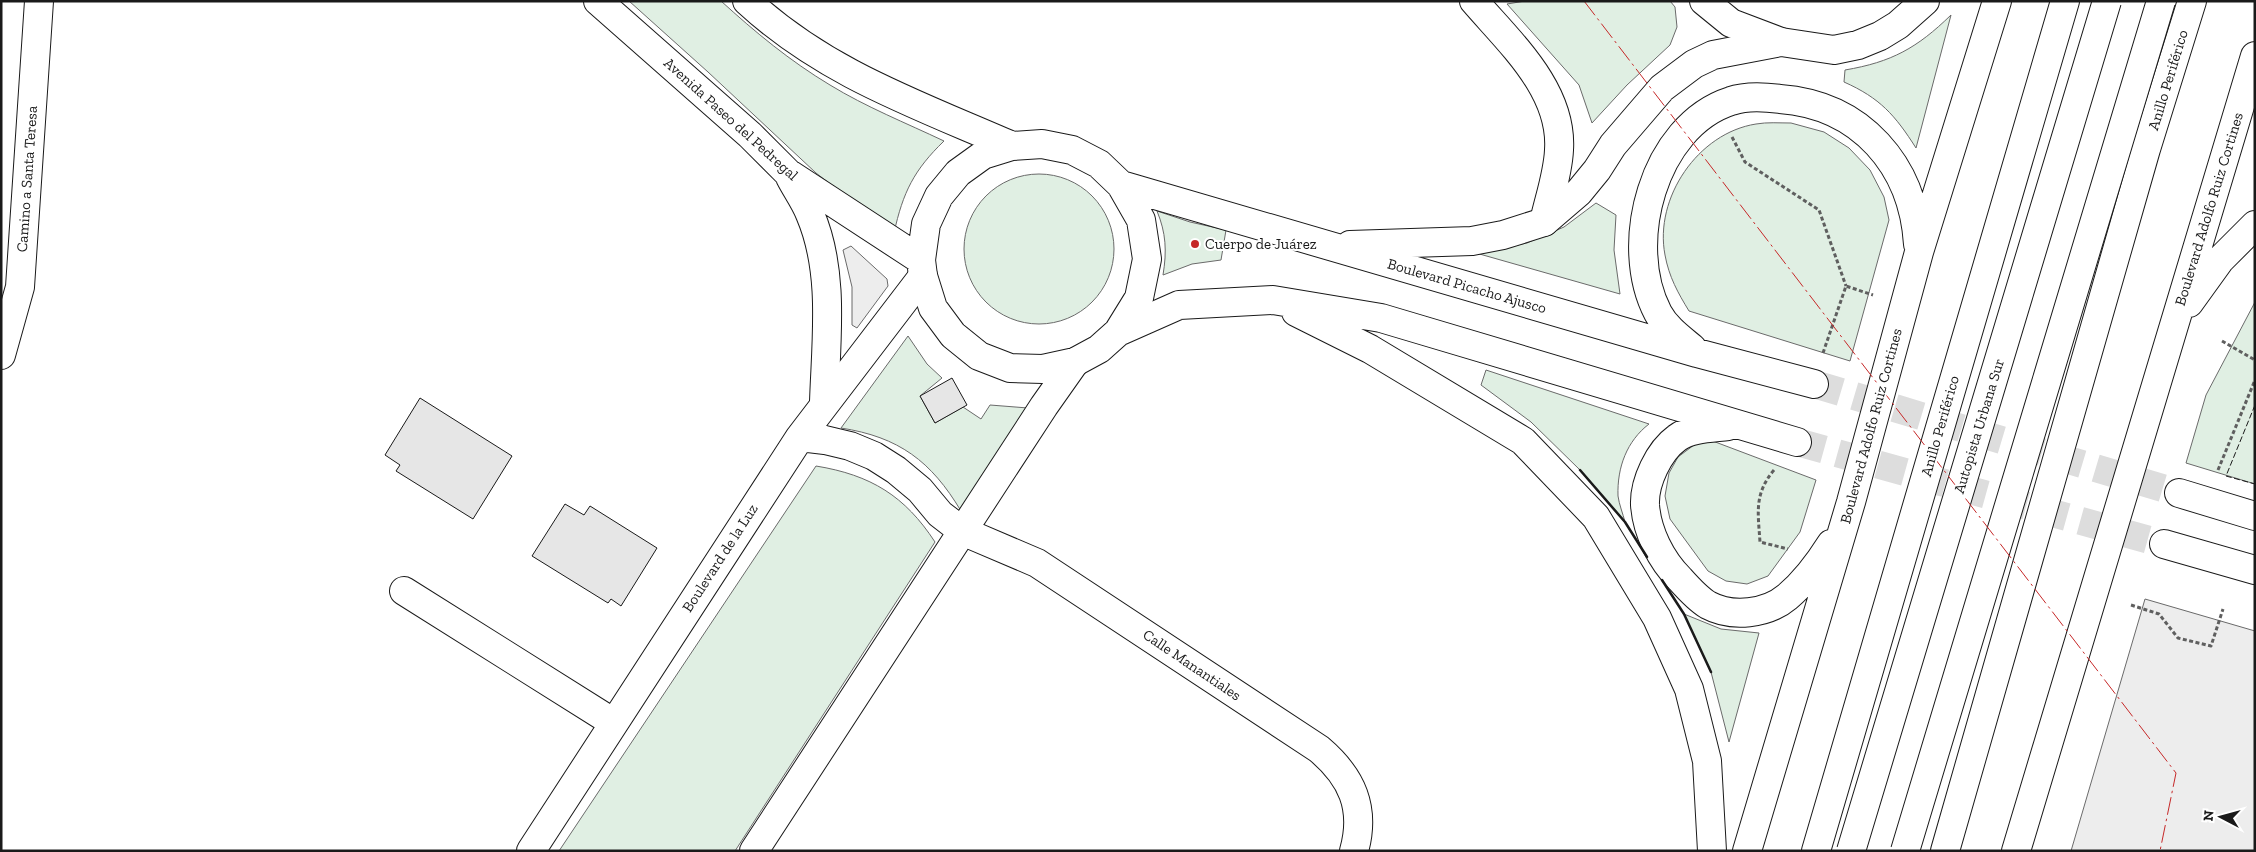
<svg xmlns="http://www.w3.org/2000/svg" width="2256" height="852" font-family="'Zilla Slab',serif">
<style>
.green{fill:#e0efe3;stroke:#6a6a6a}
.parking{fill:#ededed;stroke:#6a6a6a}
.building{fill:#e6e6e6;stroke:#1a1a1a}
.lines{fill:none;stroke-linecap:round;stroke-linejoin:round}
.major-tunnel{stroke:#ddd;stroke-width:28;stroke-dasharray:28 14;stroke-linecap:butt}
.minor-casing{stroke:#1a1a1a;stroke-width:30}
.major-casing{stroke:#1a1a1a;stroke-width:30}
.highway-casing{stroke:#1a1a1a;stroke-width:30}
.path{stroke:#5f5f5f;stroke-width:3;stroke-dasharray:4 2.5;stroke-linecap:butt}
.minor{stroke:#fff;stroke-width:28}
.major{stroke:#fff;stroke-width:28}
.highway{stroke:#fff;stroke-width:28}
.highway-bridge-casing{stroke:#1a1a1a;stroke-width:30;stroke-linecap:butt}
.highway-bridge{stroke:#fff;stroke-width:28}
.fence{stroke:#1a1a1a;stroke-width:1;stroke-dasharray:6 2.5;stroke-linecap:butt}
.wall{stroke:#1a1a1a;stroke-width:2.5}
.power{stroke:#c62828;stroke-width:1;stroke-dasharray:18 4 2.5 4;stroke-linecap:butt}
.poi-dot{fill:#c62828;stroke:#fff;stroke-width:2}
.labels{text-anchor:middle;stroke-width:4;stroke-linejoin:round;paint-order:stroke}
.street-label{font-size:15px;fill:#1a1a1a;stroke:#fff}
.poi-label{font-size:15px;fill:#1a1a1a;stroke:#fff;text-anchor:start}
</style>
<rect width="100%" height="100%" fill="#fff"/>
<path class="green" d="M 629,1 L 721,1 C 755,32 790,61 830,85 C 866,107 906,123 944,141 C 914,170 903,192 894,233 L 816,173 L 708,72 Z
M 1525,1 L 1670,1 L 1675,7 L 1677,27 L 1670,45 L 1627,85 L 1592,123 L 1579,85 L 1507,4 Z
M 1951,15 L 1916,148 C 1895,115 1880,98 1844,82 L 1845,70 C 1892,62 1917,48 1951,15 Z
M 1791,123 L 1824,132 L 1849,148 L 1870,170 L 1884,197 L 1889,220 L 1850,361 L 1689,311 C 1678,293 1669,277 1665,255 C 1654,198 1698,133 1756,124 C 1767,122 1779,123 1791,123 Z
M964 249a75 75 0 1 1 150 0a75 75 0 1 1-150 0Z
M 1596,203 L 1616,215 L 1614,250 L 1620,294 L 1476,253 L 1527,243 L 1564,227 Z
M 1157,211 L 1190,222 L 1226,230 L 1221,260 L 1192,264 L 1163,275 C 1167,251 1166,233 1157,211 Z
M 2255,302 L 2255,484 L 2186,463 L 2206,395 Z
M 908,336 L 927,364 L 942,378 L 920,396 L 935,423 L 963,407 L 981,419 L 990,405 L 1028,408 L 961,511 C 931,461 899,437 841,428 Z
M 1486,370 L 1649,424 C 1627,441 1617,467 1618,496 C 1619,504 1623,514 1625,522 L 1580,470 L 1531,422 L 1481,385 Z
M 1710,440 L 1816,480 L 1800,532 L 1768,576 L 1747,584 L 1726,581 L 1708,571 L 1670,519 L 1665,496 L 1669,473 L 1678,457 L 1694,445 Z
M 816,466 C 871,475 905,496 935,542 L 735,851 L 559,851 Z
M 1684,614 L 1721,629 L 1759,633 L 1729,742 L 1711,672 Z"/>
<path class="parking" d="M 851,246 L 887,279 L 888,286 L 857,328 L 852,325 L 852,287 L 843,250 Z
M 2145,599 L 2255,631 L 2255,851 L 2071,851 Z"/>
<path class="building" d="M 952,378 L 967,405 L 935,423 L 920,396 Z
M 420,398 L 512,456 L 473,519 L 396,471 L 400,465 L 385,455 Z
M 565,504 L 584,515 L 590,506 L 657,548 L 621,606 L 611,599 L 608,603 L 532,556 Z"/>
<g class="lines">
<path class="major-tunnel" d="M 1814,384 L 2179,493
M 1797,442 L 2164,544"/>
<g class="minor-casing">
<path id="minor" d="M 1474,1 C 1510,43 1563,90 1559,150 C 1558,174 1549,199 1544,222
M 1704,1 L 1731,23 L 1781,42
M 1,355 L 20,287 L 39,1
M 800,437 L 825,440 L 850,446 L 874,456 L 896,470 L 920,490 L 940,514 L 962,531 L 1037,563 L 1319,749 C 1352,777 1366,808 1354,851
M 404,591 L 614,723
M 531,851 L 800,437 L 923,276
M 754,851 L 1044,406 L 1075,362"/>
</g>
<g class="major-casing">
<path id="major" d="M 598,1 L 750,135 L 788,173 L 921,260
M 747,1 C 825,73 916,104 1012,146
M 790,177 C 796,189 805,201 810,214 C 835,272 826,340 824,402
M 1121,185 L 1697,353 L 1814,384
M 1350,245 L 1472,241 L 1503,235 L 1544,222 L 1579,192 L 1597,170 L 1613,145 L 1662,88 L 1694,64 L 1713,55 L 1781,42 L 1834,50 L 1858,45 L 1880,36 L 1898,25 L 1925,1
M 2189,303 L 2220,260 L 2255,225
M 1296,312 L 1370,349 L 1523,441 L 1596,517 L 1657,618 L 1689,689 L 1707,761 L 1712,851
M 1118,332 L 1139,298 L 1147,259 L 1141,220 L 1121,185 L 1099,164 L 1072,150 L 1042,144 L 1012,146 L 983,155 L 958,173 L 939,196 L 926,224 L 921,260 L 923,276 L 933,308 L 953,335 L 979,356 L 1010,368 L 1043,369 L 1075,362 L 1099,349 L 1118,332 L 1179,305 L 1273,300 L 1381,318 L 1797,442
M 1692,348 C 1680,338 1666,328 1658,313 C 1622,245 1653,126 1731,101 C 1745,96 1766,97 1780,99 C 1861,105 1913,165 1918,244
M 1728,426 C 1712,428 1690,428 1677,438 C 1659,451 1644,482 1645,505 C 1647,532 1661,560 1680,579 C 1688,588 1698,599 1708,605 C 1732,618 1767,614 1787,597 C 1805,582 1819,563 1831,544
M 2179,493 L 2255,516
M 2164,544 L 2255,570
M 1747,851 L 1851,502 L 1919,252 L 1997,1
M 2016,851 L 2255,56"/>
</g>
<g class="highway-casing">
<path id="highway" d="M 1816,851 L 2065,1
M 1945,851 L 2146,149 L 2192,1"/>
</g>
<path class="path" d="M 1732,137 L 1745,162 L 1819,210 L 1846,286
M 2222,341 L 2255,360
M 1823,353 L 1846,286 L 1873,295
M 1774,470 C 1754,494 1758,512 1760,542 L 1788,549
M 2218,470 L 2255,380
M 2131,605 L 2159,614 L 2178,638 L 2211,646 L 2223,609"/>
<use href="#minor" class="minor"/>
<use href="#major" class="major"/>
<use href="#highway" class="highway"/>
<g class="highway-bridge-casing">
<path id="highway-bridge" d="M 1851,851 L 2107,1
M 1905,851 L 2161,1"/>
</g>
<use href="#highway-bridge" class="highway-bridge"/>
<path class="fence" d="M 2255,405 L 2226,476 L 2255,484"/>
<path class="wall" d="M 1580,470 L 1625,522 L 1647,557
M 1662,580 L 1684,614 L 1711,672"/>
<path class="power" d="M 1584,1 L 2176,773 L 2160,851"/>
</g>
<circle class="poi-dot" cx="1195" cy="244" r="5"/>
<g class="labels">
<g class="street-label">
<text transform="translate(2168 80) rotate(-73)" y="5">Anillo Periférico</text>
<text transform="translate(731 119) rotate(42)" y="5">Avenida Paseo del Pedregal</text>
<text transform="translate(27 179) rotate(-86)" y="5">Camino a Santa Teresa</text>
<text transform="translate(2209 209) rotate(-73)" y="5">Boulevard Adolfo Ruiz Cortines</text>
<text transform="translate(1467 286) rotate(16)" y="5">Boulevard Picacho Ajusco</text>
<text transform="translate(1871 426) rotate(-75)" y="5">Boulevard Adolfo Ruiz Cortines</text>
<text transform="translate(1940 426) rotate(-74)" y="5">Anillo Periférico</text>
<text transform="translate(1979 426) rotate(-73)" y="5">Autopista Urbana Sur</text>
<text transform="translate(720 558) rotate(-57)" y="5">Boulevard de la Luz</text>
<text transform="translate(1192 665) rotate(34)" y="5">Calle Manantiales</text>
</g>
<g class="poi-label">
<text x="1205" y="249">Cuerpo de Juárez</text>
</g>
</g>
<rect width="2256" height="852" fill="none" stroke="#1a1a1a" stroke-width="5"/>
<g transform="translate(2221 817) rotate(276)" stroke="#ffffff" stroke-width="4" paint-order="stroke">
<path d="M0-4L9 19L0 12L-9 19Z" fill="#1a1a1a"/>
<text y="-8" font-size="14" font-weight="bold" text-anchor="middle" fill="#1a1a1a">N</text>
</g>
</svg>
